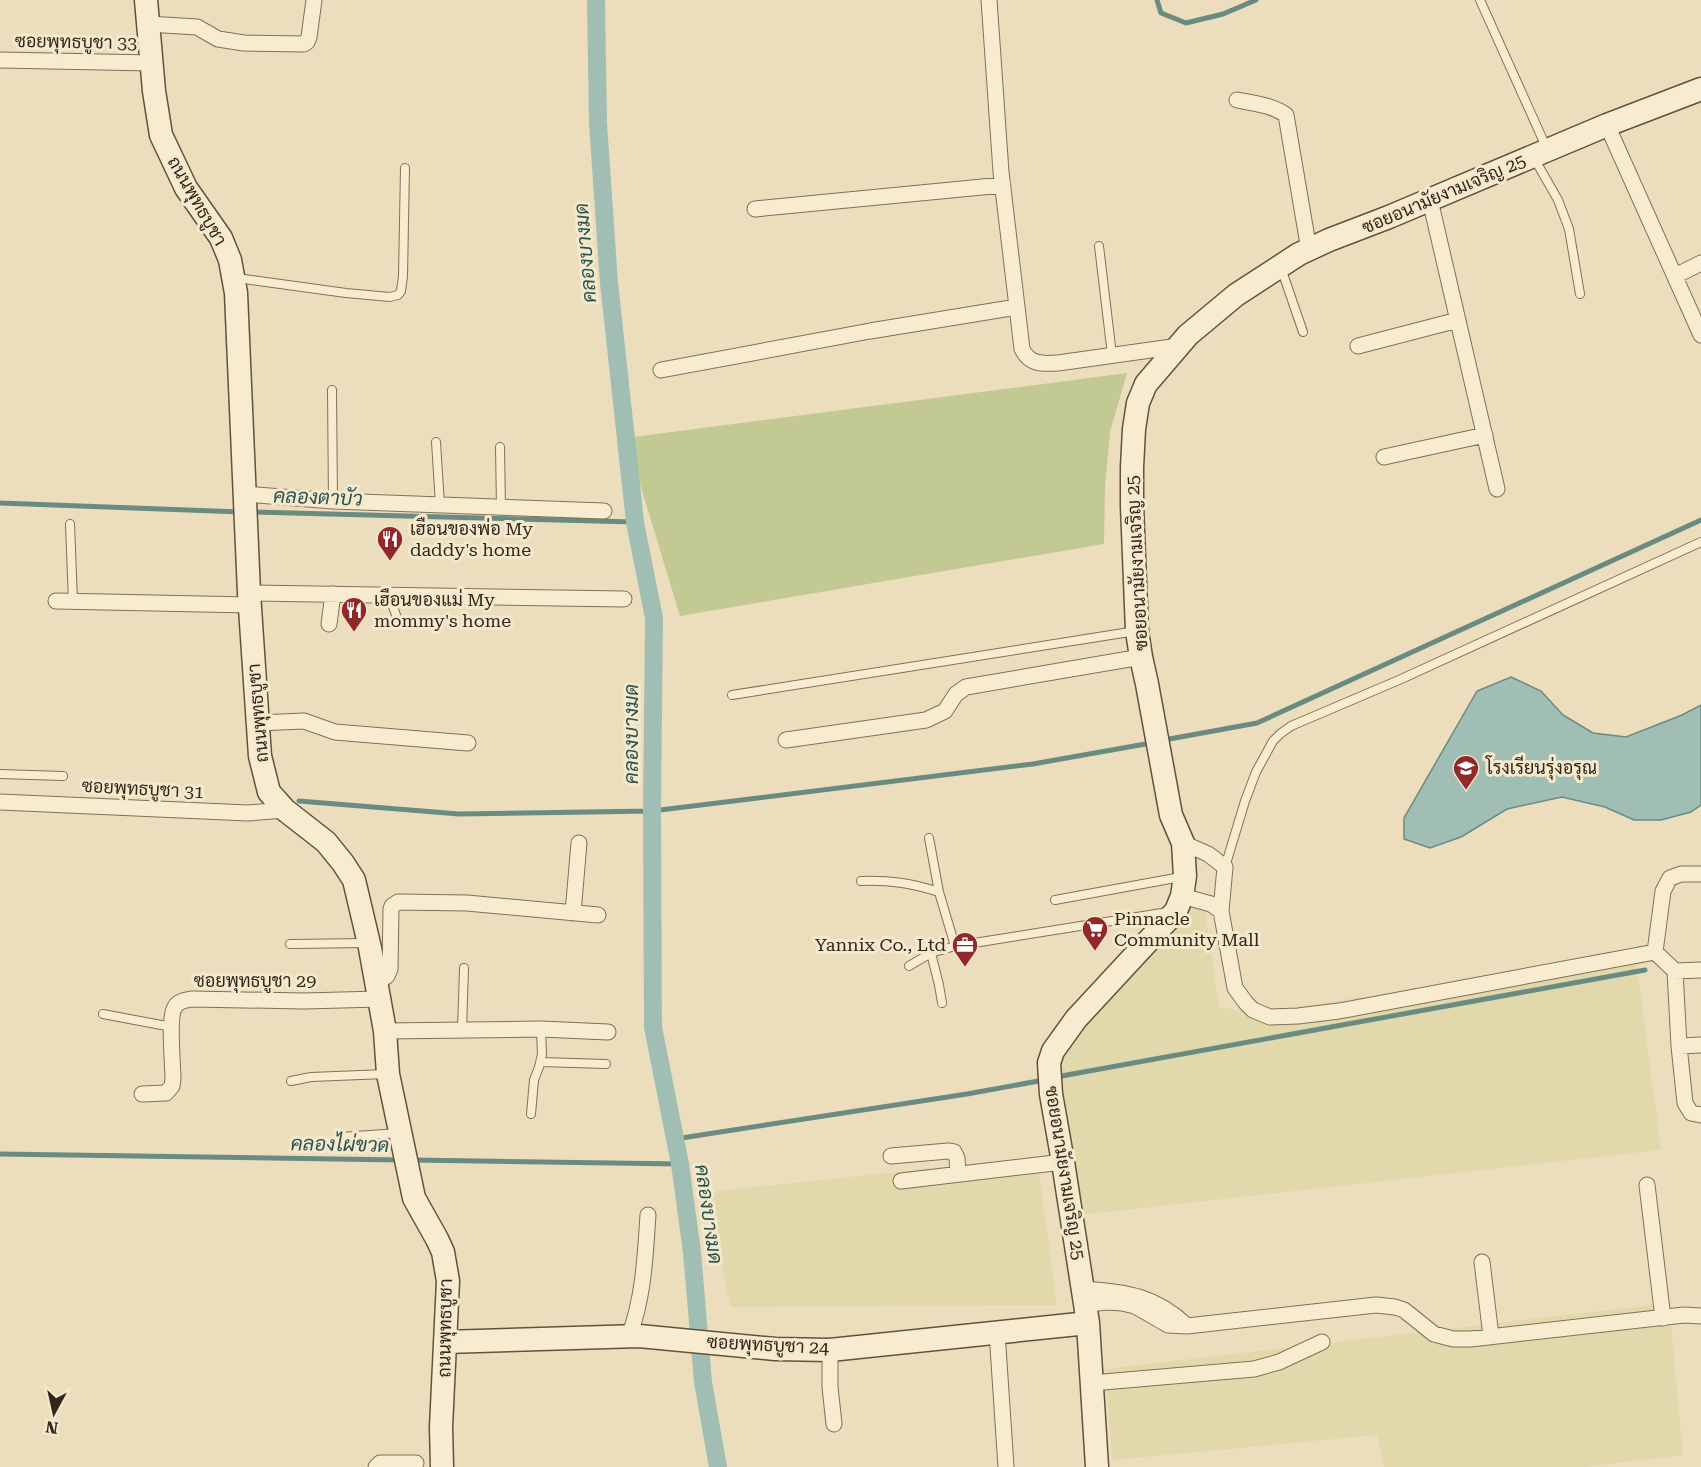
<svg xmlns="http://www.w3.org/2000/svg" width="1701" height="1467" font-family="'Roboto Serif',Sarabun,serif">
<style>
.farmland{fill:#e1d8ab}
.green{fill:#c3c992}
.water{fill:#a1beb5;stroke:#698b82;stroke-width:1.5}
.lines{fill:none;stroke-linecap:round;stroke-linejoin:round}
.stream{stroke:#698b82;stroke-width:5}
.canal{stroke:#a1beb5;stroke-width:18}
.lane-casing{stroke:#836f57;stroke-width:10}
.street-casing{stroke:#836f57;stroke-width:17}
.secondary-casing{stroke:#65503b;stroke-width:25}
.lane{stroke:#f7ecd0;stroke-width:8}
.street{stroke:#f7ecd0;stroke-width:15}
.secondary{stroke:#f7ecd0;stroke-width:22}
.labels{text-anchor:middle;stroke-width:6;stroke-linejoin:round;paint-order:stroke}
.street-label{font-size:18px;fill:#33271b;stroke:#f4e8cd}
.poi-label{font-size:18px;fill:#33271b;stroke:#f4e8cd;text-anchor:start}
.water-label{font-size:20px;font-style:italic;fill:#2b5350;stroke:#f4e8cd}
</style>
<rect width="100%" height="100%" fill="#ecdebd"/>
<path class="farmland" d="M 1186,887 L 1204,900 L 1219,1007 L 1255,1013 L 1636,957 L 1661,1150 L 1071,1216 L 1050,1041 Z
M 1037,1157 L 1057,1305 L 730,1307 L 708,1192 Z
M 1669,1303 L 1683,1455 L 1585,1467 L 1384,1467 L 1377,1435 L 1112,1460 L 1105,1369 Z"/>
<path class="green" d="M 1127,373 L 1110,432 L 1105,487 L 1104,544 L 680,616 L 626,438 Z"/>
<path class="water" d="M 1511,677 L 1541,691 L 1563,715 L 1593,733 L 1626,737 L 1682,715 L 1701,705 L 1701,805 L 1691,812 L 1661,820 L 1634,820 L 1605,807 L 1562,797 L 1507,809 L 1461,837 L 1430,848 L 1404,839 L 1404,818 L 1477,691 Z"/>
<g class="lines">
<path class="stream" d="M 1157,0 L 1161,13 L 1186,23 L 1223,14 L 1256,0
M 0,503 L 241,512
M 250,512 L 635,522
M 1164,740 L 1257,723 L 1701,520
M 299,801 L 459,814 L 652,811 L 1033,764 L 1151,743
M 1056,1077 L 1645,970
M 675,1139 L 967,1094 L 1044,1080
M 0,1154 L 400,1160
M 413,1160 L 680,1164"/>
<path class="canal" d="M 596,0 L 598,123 L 609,283 L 635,522 L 654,618 L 652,811 L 653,1027 L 680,1164 L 692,1252 L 703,1382 L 718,1467"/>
<g class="lane-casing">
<path id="lane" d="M 1480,0 L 1547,149
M 1534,158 L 1558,200 L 1569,229 L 1580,294
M 1099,246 L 1112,355
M 1281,268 L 1303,332
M 237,278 L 346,293 L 390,297 L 398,295 L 401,291 L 403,276 L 405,168
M 332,390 L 333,501
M 436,442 L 440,505
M 500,447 L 501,508
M 70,524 L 73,602
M 389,595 L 398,621
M 732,695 L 1136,631
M 0,774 L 63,776
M 929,838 L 939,892 L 955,946
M 1225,867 L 1245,801 L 1256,772 L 1273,741 L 1280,734 L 1291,726 L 1399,680 L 1701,542
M 861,881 C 890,880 911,883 939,892
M 1055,900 L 1181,877
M 290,944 L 367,943
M 931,953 L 939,985 L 942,1003
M 909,966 L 931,953 L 955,946 L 1168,912
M 103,1014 L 172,1027
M 462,1030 L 464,968
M 541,1062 L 606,1064
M 291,1081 L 311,1077 L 386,1074
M 531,1114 L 534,1080 L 539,1067 L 542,1054 L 541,1029
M 340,1137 L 399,1133"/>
</g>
<g class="street-casing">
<path id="street" d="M 989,0 L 1001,172 L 1022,349 C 1030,365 1042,364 1058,363 L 1179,346
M 148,24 L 197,27 L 218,39 L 244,43 L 304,44 L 307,42 L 309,37 L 314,0
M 0,60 L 152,63
M 1237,100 C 1253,103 1272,105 1286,115 L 1309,250
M 1607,125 L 1701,335
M 1430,200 L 1497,489
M 755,209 L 1003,185
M 1675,276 L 1701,263
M 1358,346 L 1458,320
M 661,370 L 870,331 L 1017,307
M 1384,457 L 1485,435
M 244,494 L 333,501 L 604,511
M 249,593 L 624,599
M 56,601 L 250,605
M 329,624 L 333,594
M 258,723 L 304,721 L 335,732 L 468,743
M 786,740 L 926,720 L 945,711 L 956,694 L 966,687 L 1141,657
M 0,802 L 248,813 L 285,810
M 1183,843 L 1208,854 L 1225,867 L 1221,911 L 1235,988 L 1246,1003 L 1253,1010 L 1270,1017 L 1298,1016 L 1339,1011 L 1655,952
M 1182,896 L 1211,904 L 1221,911
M 573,913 L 579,843
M 1655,952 L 1675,971 L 1679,1046 L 1685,1103 L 1691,1113 L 1701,1115
M 1655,952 L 1663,891 L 1670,878 L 1681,874 L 1701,874
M 1675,971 L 1701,970
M 376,983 L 387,976 L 390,969 L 391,909 L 392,906 L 398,902 L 467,903 L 598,915
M 385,1031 L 541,1029 L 608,1032
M 1679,1046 L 1701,1045
M 142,1094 L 166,1093 L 172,1086 L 173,1079 C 173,1066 168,1016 175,1007 C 178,1001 186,1000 192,999 L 304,1001 L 379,999
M 891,1156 L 948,1151 L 954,1152 L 957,1158 L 958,1174
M 901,1181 L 1063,1162
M 1647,1185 L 1663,1318
M 1482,1262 L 1491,1336
M 1083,1289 C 1126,1293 1153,1294 1187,1326
M 1085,1304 L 1109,1302 L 1122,1303 L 1135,1306 L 1168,1325 L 1187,1326 L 1376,1305 L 1395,1307 L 1404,1310 L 1434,1334 L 1453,1339 L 1471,1339 L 1684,1315 L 1701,1316
M 997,1332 L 1006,1467
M 629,1337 C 644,1295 645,1258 648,1215
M 830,1350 L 830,1387 L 834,1424
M 1092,1383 L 1254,1369 L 1279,1362 L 1322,1342
M 376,1467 L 380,1463 L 416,1463"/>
</g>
<g class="secondary-casing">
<path id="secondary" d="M 146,0 L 154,91 L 161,135 L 186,188 L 221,238 L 230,260 L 236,293 L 249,593 L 260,756 L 269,792 L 285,810 L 326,842 L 343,863 L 354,880 L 370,948 L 385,1031 L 388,1074 L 414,1198 L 437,1239 L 443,1252 L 448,1281 L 441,1427 L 442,1467
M 446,1342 L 639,1336 L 775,1349 L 830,1350 L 1088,1323
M 1097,1467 L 1088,1323 L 1063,1162 L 1051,1094 L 1049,1063 L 1053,1051 L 1076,1019 L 1176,911 L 1182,896 L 1185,876 L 1183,843 L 1171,815 L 1147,684 L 1141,657 L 1137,631 L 1132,506 L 1132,467 L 1134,429 L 1138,403 L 1146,384 L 1188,335 L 1236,295 L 1299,254 L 1329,240 L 1389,217 L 1607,125 L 1701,89"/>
</g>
<use href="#lane" class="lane"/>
<use href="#street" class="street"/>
<use href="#secondary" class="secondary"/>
</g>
<defs>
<g id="restaurant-pin" transform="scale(1.35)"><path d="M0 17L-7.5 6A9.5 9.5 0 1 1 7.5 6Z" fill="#91292a" stroke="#f4e8cd"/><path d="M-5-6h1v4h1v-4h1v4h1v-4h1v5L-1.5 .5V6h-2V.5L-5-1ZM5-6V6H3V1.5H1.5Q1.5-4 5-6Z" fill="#fff"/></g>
<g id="school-pin" transform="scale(1.35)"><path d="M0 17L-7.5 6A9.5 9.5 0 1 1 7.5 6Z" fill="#91292a" stroke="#f4e8cd"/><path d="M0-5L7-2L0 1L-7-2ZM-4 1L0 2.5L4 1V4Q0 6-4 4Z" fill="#fff"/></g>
<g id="supermarket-pin" transform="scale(1.35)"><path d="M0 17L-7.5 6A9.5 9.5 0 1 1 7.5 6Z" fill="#91292a" stroke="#f4e8cd"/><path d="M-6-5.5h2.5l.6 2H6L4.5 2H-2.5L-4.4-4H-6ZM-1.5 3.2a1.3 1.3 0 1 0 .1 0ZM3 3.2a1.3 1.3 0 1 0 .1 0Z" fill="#fff"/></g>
<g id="office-pin" transform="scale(1.35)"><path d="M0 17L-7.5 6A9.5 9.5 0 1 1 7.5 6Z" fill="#91292a" stroke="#f4e8cd"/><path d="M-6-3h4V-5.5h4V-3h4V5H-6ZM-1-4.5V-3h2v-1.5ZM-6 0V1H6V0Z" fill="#fff"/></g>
</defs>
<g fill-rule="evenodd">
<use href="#restaurant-pin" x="390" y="539"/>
<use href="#restaurant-pin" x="354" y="610"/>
<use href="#school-pin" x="1466" y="768"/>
<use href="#supermarket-pin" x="1095" y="929"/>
<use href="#office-pin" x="965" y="945"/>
</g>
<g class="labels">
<g class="street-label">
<text transform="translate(76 42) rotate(1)" y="6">ซอยพุทธบูชา 33</text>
<text transform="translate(1444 194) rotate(-23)" y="6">ซอยอนามัยงามเจริญ 25</text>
<text transform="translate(197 201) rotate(60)" y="6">ถนนพุทธบูชา</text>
<text transform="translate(1137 563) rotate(-93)" y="6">ซอยอนามัยงามเจริญ 25</text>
<text transform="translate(258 713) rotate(-95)" y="6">ถนนพุทธบูชา</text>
<text transform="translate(143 789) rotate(3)" y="6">ซอยพุทธบูชา 31</text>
<text x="255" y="987">ซอยพุทธบูชา 29</text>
<text transform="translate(1065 1173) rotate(81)" y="6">ซอยอนามัยงามเจริญ 25</text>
<text transform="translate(445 1328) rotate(-89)" y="6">ถนนพุทธบูชา</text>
<text transform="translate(768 1345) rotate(3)" y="6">ซอยพุทธบูชา 24</text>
</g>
<g class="poi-label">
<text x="410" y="535">เฮือนของพ่อ My<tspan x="410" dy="21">daddy's home</tspan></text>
<text x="374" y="606">เฮือนของแม่ My<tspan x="374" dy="21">mommy's home</tspan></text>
<text x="1486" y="774">โรงเรียนรุ่งอรุณ</text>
<text x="1114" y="925">Pinnacle<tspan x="1114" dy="21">Community Mall</tspan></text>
<text x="946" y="951" text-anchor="end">Yannix Co., Ltd</text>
</g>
<g class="water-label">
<text transform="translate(585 253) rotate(-95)" y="7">คลองบางมด</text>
<text transform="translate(318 497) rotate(2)" y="7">คลองตาบัว</text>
<text transform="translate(631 734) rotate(-90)" y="7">คลองบางมด</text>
<text transform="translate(340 1144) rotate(1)" y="7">คลองไผ่ขวด</text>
<text transform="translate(709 1214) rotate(82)" y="7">คลองบางมด</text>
</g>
</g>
<g transform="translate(54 1413) rotate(188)" stroke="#f4e8cd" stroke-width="4.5" paint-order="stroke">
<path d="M0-4.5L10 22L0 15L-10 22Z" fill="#33271b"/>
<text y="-9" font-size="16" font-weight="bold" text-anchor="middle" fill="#33271b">N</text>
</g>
</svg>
